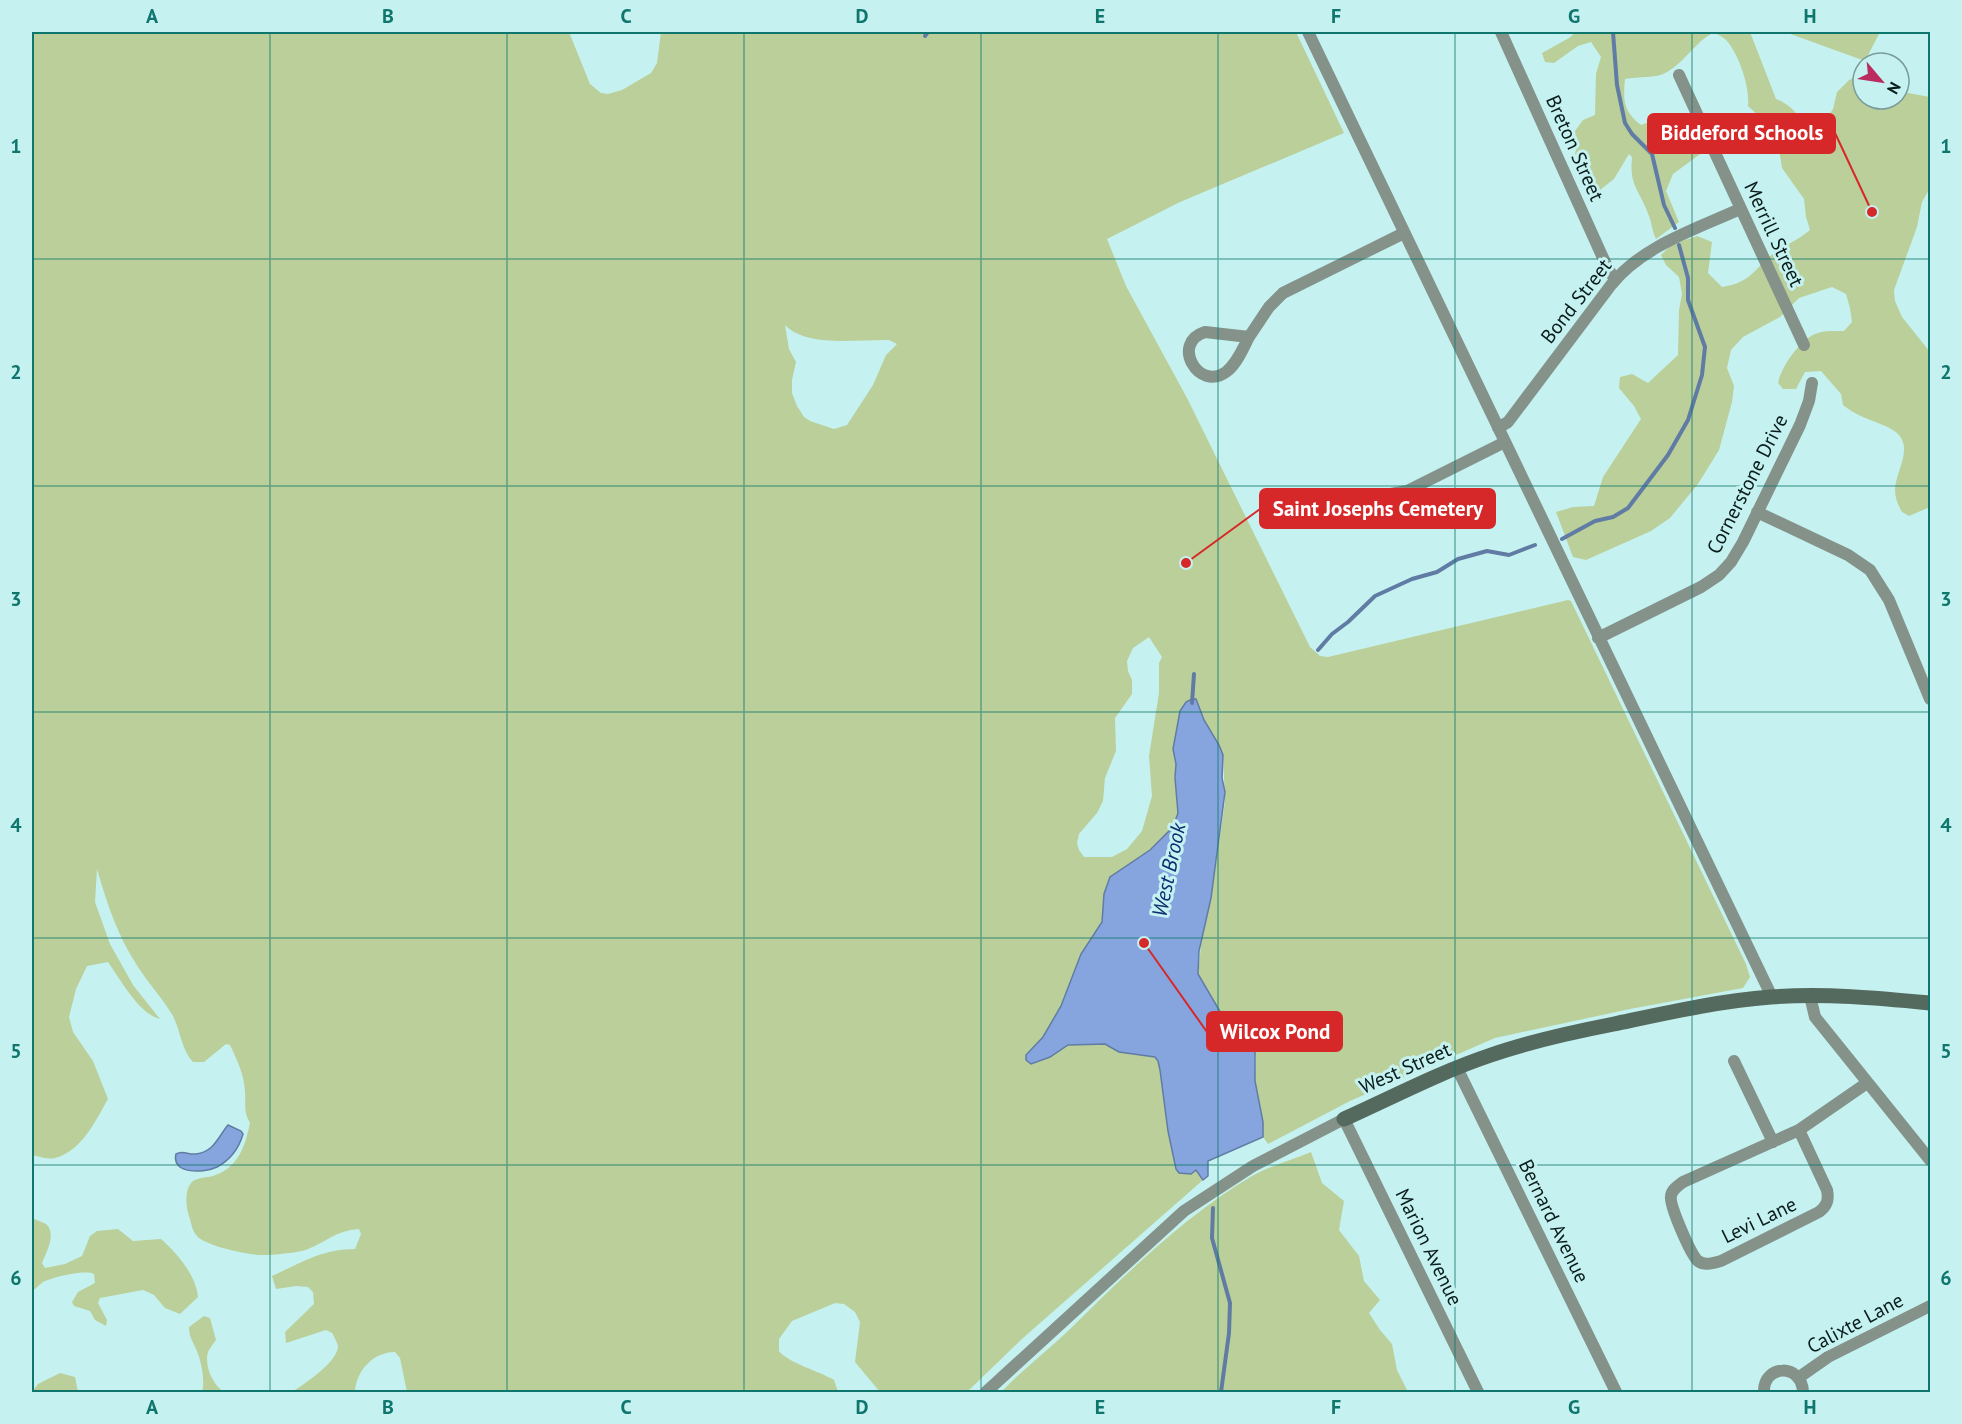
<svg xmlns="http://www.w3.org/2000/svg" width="1962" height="1424" font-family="'PT Sans',sans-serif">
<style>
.green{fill:#bbcf9a;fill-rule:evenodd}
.water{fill:#86a5df;stroke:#607ca4;stroke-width:1.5}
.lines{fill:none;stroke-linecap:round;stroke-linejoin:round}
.stream{stroke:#607ca4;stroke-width:4}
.street{stroke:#84928a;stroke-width:12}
.secondary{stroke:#556a5e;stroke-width:15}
.grid{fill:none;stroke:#0f766e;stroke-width:1.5;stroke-opacity:0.55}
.labels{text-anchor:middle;stroke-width:6;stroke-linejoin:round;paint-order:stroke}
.street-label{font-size:20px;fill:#091b1a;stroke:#c5f2f0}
.water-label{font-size:21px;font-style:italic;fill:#0d2e70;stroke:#c5f2f0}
.leader{fill:none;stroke:#d62828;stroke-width:2}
.callout-dot{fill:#d62828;stroke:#c5f2f0;stroke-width:2}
.callout{fill:#d62828;stroke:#d62828;stroke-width:2}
.callout-label{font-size:21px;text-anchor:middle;font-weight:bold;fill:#fff}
.neatline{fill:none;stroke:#0f766e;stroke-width:2}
.grid-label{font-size:20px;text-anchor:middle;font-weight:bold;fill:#0f766e}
</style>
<rect width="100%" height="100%" fill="#c5f2f0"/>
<path class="green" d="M 32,32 L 569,32 L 590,84 L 601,93 L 608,94 L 622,90 L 651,73 L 657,63 L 661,32 L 1296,32 L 1344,133 L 1180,202 L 1107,239 L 1126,286 L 1187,398 L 1310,647 L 1320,656 L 1328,657 L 1568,600 L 1571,601 L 1746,964 L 1750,977 L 1743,988 L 1630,1009 L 1495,1038 L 1350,1101 L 1268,1144 L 1263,1137 L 1263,1121 L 1255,1081 L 1256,1059 L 1252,1048 L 1246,1046 L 1232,1032 L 1198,974 L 1202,936 L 1211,898 L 1225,802 L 1223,755 L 1204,720 L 1196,699 L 1180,711 L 1173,749 L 1176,764 L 1175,778 L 1178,813 L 1173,828 L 1150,850 L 1110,877 L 1104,894 L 1102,922 L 1081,954 L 1061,1006 L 1043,1037 L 1026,1055 L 1031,1064 L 1067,1045 L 1105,1044 L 1119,1052 L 1155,1057 L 1158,1061 L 1160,1070 L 1168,1131 L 1176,1169 L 1179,1172 L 1191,1174 L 1196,1170 L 1203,1180 L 1023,1338 L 967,1392 L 880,1392 L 855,1362 L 860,1322 L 855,1312 L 844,1304 L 835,1303 L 792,1321 L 779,1339 L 779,1351 C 788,1363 819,1371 834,1380 L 838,1392 L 407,1392 L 400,1358 L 395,1352 C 373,1352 356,1371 355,1392 L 292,1392 C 304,1384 338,1362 338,1346 C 337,1342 334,1336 332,1333 L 326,1330 L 286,1343 L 285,1332 L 314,1304 L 313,1292 L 308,1287 L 296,1286 L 276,1289 L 272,1276 C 301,1263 322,1249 355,1249 L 361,1234 L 359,1229 C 335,1231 328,1241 308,1249 C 298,1253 274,1255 262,1255 C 249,1255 205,1246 197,1236 C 193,1232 191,1224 190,1219 C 186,1209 184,1192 191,1183 C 196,1177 206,1178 213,1176 C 238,1168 245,1147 250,1123 C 243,1111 246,1104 245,1091 C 244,1074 237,1060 230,1045 L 226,1044 L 204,1062 L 193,1062 C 181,1049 181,1032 173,1016 C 163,999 149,984 138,967 C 118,937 107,904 97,869 L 95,902 L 110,944 L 133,985 L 160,1019 C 139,1014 120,979 108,962 L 87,966 L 76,989 L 69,1017 L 73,1032 L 93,1061 L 108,1099 C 96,1120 82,1151 55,1158 C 48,1160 38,1156 32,1155 ZM 785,325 C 807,348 858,339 889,340 L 897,344 L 886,355 L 873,385 L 847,425 L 834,429 L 810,421 L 804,417 L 797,406 L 792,393 L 792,380 L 796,362 L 789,349 ZM 1149,637 L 1162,657 L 1159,663 L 1159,693 L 1149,756 L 1152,796 L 1142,831 L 1127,849 L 1112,857 L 1084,857 L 1079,850 L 1077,843 L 1079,834 L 1097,813 L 1103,801 L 1105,778 L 1116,751 L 1115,718 L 1132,694 L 1132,680 L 1128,671 L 1127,661 L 1133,648 Z
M 1576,32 L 1750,32 L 1776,99 C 1799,108 1799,124 1818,133 L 1833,109 L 1837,92 L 1849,80 L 1863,74 L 1863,99 L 1899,99 L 1899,88 L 1908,93 L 1930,97 L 1930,188 L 1922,202 L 1917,227 L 1894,290 L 1895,301 L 1902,317 L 1930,352 L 1930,507 L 1909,516 L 1902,512 C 1898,505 1895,498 1895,490 C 1895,472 1914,449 1897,433 C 1887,425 1874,422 1863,417 C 1856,414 1849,410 1843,405 L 1841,394 L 1821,371 L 1805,372 L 1796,389 L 1783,389 L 1778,383 C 1781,367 1800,340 1815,334 C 1824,330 1834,331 1844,331 L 1852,322 L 1850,308 L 1846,294 L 1832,287 L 1799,298 L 1780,317 L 1743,337 L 1731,350 L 1727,368 L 1734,386 L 1732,402 L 1719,450 L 1698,484 L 1670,518 L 1651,531 L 1586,560 L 1573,557 L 1556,512 L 1573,507 L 1594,506 L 1603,477 L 1641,419 L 1634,406 L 1619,388 L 1620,377 L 1632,374 L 1648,383 L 1678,355 L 1679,310 L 1682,294 L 1679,277 L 1666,265 L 1661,255 L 1671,245 L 1697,236 L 1712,242 L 1708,273 L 1722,287 C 1755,282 1754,266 1777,251 C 1789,243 1798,240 1810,230 L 1806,217 L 1804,199 L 1782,168 L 1778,143 L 1760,117 L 1748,106 C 1750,87 1739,54 1726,40 C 1723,37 1717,34 1714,32 C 1695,42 1685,62 1667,72 C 1656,79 1638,76 1625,79 C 1623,101 1623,111 1641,125 L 1673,114 L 1685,114 L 1692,123 L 1703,152 L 1673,174 L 1666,191 L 1679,222 L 1656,239 C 1652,231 1652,224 1649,216 C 1640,190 1629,187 1632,157 L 1629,154 L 1614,179 L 1600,190 L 1588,190 C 1583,179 1581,168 1574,158 L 1577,145 L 1575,131 L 1583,120 L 1595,115 L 1596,74 L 1601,57 L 1591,42 L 1578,46 L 1554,63 L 1545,62 L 1542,53 L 1569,38 Z
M 1785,32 L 1880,32 L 1865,61 Z
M 1311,1152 L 1322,1183 L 1344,1201 L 1339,1230 L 1359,1256 L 1364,1281 L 1380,1300 L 1369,1313 L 1380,1330 L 1392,1344 L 1397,1370 L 1408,1392 L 1001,1392 C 1022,1370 1046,1352 1068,1331 C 1125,1275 1183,1217 1252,1176 C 1270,1166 1292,1160 1311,1152 Z
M 32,1218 C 36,1220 42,1222 46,1224 C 57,1234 46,1253 42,1263 L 45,1268 L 65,1264 L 82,1256 L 90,1236 L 97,1231 L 118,1229 L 133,1241 L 161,1239 C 177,1253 196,1275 198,1297 L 180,1314 L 165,1308 L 154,1295 L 143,1290 L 100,1298 L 98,1303 L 107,1320 L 106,1326 L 95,1320 L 90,1311 L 74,1306 L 72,1302 L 78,1292 L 95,1283 L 94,1274 C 85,1269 53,1277 43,1282 C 39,1285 35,1289 32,1292 Z
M 204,1316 L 210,1318 L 216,1340 C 213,1344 210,1348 208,1352 C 204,1366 213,1385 224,1392 L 202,1392 C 205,1382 202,1365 198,1354 C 195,1344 189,1339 189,1327 Z
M 60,1373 L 75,1377 L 78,1392 L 32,1392 L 38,1384 Z"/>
<path class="water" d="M 1192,699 L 1196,699 L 1204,720 L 1219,745 L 1223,755 L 1222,778 L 1225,792 L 1211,898 L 1199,951 L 1198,974 L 1232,1032 L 1246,1046 L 1255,1050 L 1255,1081 L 1263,1122 L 1263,1137 L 1208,1161 L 1208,1176 L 1203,1180 L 1196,1170 L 1191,1174 L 1179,1173 L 1176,1169 L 1168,1131 L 1160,1070 L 1158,1061 L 1155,1057 L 1119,1052 L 1105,1044 L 1068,1045 L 1050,1057 L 1031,1064 L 1026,1060 L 1026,1055 L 1043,1037 L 1061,1006 L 1081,954 L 1102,922 L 1104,894 L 1110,877 L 1150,850 L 1173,827 L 1178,813 L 1175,778 L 1176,764 L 1173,749 L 1180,711 L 1186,702 Z
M 228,1125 L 241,1131 L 243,1134 C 239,1148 230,1160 217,1167 C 205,1173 171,1175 176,1154 C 183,1150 188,1155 196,1154 C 214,1152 218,1137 228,1125 Z"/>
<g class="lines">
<path class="stream" d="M 1613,32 L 1617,85 L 1625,123 L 1632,134 L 1652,154 L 1664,205 L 1675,228
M 925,36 L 928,32
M 1562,539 L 1595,521 L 1613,517 L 1628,508 L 1668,455 L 1688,420 L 1702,375 L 1705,347 L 1688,300 L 1688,278 L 1679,245
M 1318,650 L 1332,634 L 1348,622 L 1375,596 L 1412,579 L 1437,572 L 1458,559 L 1487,551 L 1509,555 L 1535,545
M 1192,703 L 1194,674
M 1213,1208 L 1212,1238 L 1230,1303 L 1229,1333 L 1221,1392"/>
<path class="street" d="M 1308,32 L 1772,997
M 1501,32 L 1608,269 L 1615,279
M 1679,75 L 1804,345
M 1205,332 L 1249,337 C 1243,348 1237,364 1226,372 C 1199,392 1170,343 1205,332 Z
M 1249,337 L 1269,307 L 1283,293 L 1404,233
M 1498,428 L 1508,422 L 1611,285 C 1642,246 1696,229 1740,209
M 1344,496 L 1380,496 L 1407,491 L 1505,442
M 1757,512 L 1848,555 L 1870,570 L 1889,600 L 1930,699
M 1598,638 L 1701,587 L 1719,575 L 1731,562 L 1743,542 L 1800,425 L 1809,401 L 1812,383
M 1810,996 L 1815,1017 L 1930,1160
M 1734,1061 L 1773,1142
M 1457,1068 L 1616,1392
M 1799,1130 L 1827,1190 C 1829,1200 1827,1206 1819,1212 L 1721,1261 C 1713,1263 1705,1266 1698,1261 C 1691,1255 1669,1205 1671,1196 C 1672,1189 1678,1186 1683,1182 L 1799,1130 L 1867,1083
M 1798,1378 L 1828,1357 L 1930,1306
M 986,1392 L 1184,1211 L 1253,1166 L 1344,1119 L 1478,1392
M 1764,1392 C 1763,1364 1802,1363 1803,1392"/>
<path class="secondary" d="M 1344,1119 C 1393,1097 1440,1072 1491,1055 C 1531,1041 1573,1032 1614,1024 C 1666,1013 1718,1001 1771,997 C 1824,993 1878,998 1930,1003"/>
</g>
<path class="grid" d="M 270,32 L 270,1392M 507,32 L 507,1392M 744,32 L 744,1392M 981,32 L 981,1392M 1218,32 L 1218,1392M 1455,32 L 1455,1392M 1692,32 L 1692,1392M 32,259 L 1930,259M 32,486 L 1930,486M 32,712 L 1930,712M 32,938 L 1930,938M 32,1165 L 1930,1165"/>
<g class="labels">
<g class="street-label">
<text transform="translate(1575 148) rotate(66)" y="7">Breton Street</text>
<text transform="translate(1774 234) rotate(65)" y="7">Merrill Street</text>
<text transform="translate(1576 301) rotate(-52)" y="7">Bond Street</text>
<text transform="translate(1747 484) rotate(-63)" y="7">Cornerstone Drive</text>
<text transform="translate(1405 1068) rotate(-24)" y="7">West Street</text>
<text transform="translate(1759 1220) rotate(-26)" y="7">Levi Lane</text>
<text transform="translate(1554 1221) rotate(64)" y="7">Bernard Avenue</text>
<text transform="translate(1429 1247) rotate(64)" y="7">Marion Avenue</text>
<text transform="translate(1855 1323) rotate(-28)" y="7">Calixte Lane</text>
</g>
<g class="water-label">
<text transform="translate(1169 870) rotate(-78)" y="7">West Brook</text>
</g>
</g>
<path class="leader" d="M1872 212L1835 133M1186 563L1260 509M1144 943L1207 1032"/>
<g class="callout-dot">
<circle cx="1872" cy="212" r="6"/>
<circle cx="1186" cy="563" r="6"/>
<circle cx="1144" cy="943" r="6"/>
</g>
<g class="callout">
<rect x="1648" y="114" width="187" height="39" rx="6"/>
<rect x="1260" y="489" width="235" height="39" rx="6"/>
<rect x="1207" y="1012" width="135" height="39" rx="6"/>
</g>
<g class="callout-label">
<text x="1742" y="140">Biddeford Schools</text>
<text x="1378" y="516">Saint Josephs Cemetery</text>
<text x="1275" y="1039">Wilcox Pond</text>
</g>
<rect width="1962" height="1424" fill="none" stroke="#c5f2f0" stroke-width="66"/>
<g transform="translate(1881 81) rotate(119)"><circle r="28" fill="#c5f2f0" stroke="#7a9c9a" stroke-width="1.5"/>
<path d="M0-4.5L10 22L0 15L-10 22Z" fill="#ba2c5e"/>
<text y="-9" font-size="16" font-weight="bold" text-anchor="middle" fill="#091b1a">N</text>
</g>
<rect x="33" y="33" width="1896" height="1358" class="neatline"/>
<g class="grid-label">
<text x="152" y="23">A</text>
<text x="388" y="23">B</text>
<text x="626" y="23">C</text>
<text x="862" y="23">D</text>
<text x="1100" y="23">E</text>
<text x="1336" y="23">F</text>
<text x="1574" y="23">G</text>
<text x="1810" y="23">H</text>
<text x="16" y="153">1</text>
<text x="1946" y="153">1</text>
<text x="16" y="379">2</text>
<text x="1946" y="379">2</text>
<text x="16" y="606">3</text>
<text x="1946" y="606">3</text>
<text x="16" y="832">4</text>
<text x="1946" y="832">4</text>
<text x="16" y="1058">5</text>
<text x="1946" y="1058">5</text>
<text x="16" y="1285">6</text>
<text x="1946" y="1285">6</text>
<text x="152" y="1414">A</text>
<text x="388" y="1414">B</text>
<text x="626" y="1414">C</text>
<text x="862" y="1414">D</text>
<text x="1100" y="1414">E</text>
<text x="1336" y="1414">F</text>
<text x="1574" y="1414">G</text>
<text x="1810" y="1414">H</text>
</g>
</svg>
